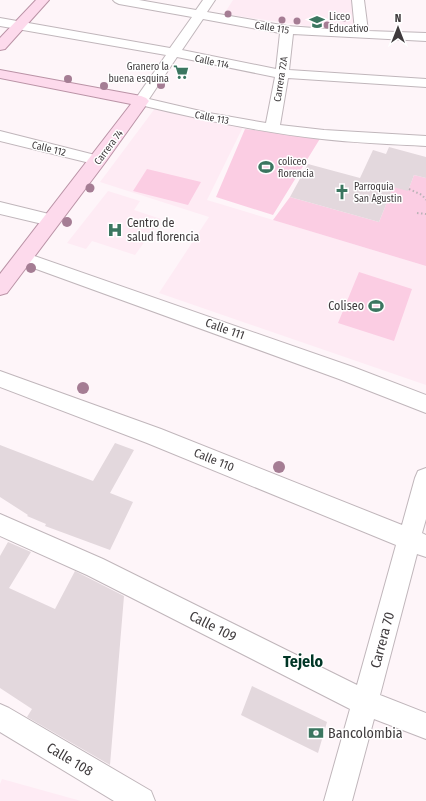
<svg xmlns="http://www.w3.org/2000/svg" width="426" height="801" font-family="'Fira Sans Condensed',sans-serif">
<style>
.built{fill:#feebf4}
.green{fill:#fbcde3}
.building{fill:#e3d8dd}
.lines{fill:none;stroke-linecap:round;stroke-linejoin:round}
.minor-casing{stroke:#c0b6bb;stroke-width:2}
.major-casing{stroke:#ba93a6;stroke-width:2}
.path{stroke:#bbb3b7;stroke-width:2;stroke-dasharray:1.5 2.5;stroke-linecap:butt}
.minor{fill:#fff;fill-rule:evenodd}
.major{fill:#fddaec;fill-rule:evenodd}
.tree{fill:#a57d94}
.labels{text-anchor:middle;stroke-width:3;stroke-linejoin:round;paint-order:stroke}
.far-poi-label{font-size:10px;fill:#3f3b3d;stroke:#fff;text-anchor:start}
.far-street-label{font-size:10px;fill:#3f3b3d;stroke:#fff}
.poi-label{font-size:12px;fill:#3f3b3d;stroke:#fff;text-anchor:start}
.street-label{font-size:12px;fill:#3f3b3d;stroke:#fff}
.near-street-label{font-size:14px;fill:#3f3b3d;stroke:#fff}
.near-poi-label{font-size:14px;fill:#3f3b3d;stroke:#fff;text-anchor:start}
.near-neighbourhood-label{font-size:16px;font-weight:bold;fill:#003626;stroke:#fff}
</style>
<rect width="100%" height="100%" fill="#fef5f9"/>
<path class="built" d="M 233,0 L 352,0 L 357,30 L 334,30 L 224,14 Z
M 156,107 L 243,127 L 207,200 L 426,266 L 426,385 L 159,293 L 209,217 L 100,182 Z
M 108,191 L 140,201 L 134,210 L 161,219 L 135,255 L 92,241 L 86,249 L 67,243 Z
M 2,779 L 81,801 L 0,801 L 0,784 Z"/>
<path class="green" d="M 245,129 L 321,137 L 273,215 L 216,197 Z
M 147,169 L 201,182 L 188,205 L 133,191 Z
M 414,175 L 426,178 L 426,266 L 273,220 L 290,197 L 379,222 L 393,187 L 409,188 Z
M 359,272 L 412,289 L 394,341 L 338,323 Z"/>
<path class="building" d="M 389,147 L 426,157 L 426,178 L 414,175 L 408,191 L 393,187 L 379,222 L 290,197 L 308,164 L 360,178 L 373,150 L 386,154 Z
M 115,443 L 134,450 L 110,493 L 133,502 L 110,550 L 45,526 L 46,524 L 27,516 L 28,515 L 0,497 L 0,445 L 93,481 Z
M 8,542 L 31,552 L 9,588 L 55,609 L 75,571 L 124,596 L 110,765 L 27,717 L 32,709 L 0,688 L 0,556 Z
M 252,686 L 327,722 L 318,753 L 241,715 Z"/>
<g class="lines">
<g class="minor-casing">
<path id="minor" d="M 113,0 L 139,0 L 196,10 L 203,0 L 215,0 L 207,12 L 287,26 L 355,31 L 352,0 L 364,0 L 368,31 L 426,33 L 426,41 L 293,34 L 289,70 L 426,79 L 426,87 L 288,78 L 280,125 L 324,130 L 426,136 L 426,146 C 392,144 356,143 322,139 C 259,132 198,119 136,104 L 134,101 L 166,55 L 0,26 L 0,18 L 170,48 L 192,17 L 119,4 L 115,2 ZM 203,19 L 280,33 L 276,69 L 182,50 ZM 177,57 L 275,77 L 266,123 L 209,113 L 149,99 Z
M 0,131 L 103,157 L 106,160 L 103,163 L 98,165 L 0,141 Z
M 0,202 L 57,216 L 59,220 L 57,224 L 51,226 L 0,214 Z
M 23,252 L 353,367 L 426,395 L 426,413 L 339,379 L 17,262 L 14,258 L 17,254 Z
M 0,371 L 161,429 L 402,525 L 415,478 L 418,471 L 426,468 L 426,519 L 422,533 L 426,535 L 426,557 L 417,554 L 380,695 L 426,713 L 426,739 L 374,719 L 352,801 L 324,801 L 350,709 L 87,575 L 0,536 L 0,514 L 103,559 L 357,685 L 396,545 L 147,443 L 0,387 Z
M 0,704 L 9,708 L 151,791 L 155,801 L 114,801 L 0,732 Z"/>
</g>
<g class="major-casing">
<path id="major" d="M 36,0 L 49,0 L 5,49 L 0,50 L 0,38 Z
M 0,70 L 141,96 L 146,98 L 149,101 L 104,164 L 7,293 L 0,295 L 0,274 L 131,104 L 0,78 Z"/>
</g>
<path class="path" d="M 409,189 L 422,195 L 426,200
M 417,213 L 426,214"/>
<use href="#minor" class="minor"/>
<use href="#major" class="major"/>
</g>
<g class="tree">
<circle cx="228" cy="14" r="3.5"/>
<circle cx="344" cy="18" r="3.5"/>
<circle cx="282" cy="20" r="3.5"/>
<circle cx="297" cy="21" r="3.5"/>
<circle cx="327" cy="25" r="3.5"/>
<circle cx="68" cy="79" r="4"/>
<circle cx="161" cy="85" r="4"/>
<circle cx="104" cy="86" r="4"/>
<circle cx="90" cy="188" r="4.5"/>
<circle cx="67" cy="222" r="5"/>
<circle cx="31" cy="268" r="5"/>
<circle cx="83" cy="388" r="6"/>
<circle cx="279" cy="467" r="6"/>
</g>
<defs>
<g id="school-bare" transform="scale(1.2)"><path d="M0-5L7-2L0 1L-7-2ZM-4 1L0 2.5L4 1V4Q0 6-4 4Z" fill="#3b7660" stroke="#fff" stroke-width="2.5" paint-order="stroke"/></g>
<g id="supermarket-bare" transform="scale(1.2)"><path d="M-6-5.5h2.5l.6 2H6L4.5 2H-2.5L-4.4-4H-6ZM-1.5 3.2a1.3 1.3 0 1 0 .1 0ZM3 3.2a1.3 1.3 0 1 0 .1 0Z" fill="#3b7660" stroke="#fff" stroke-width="2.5" paint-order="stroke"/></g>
<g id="stadium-bare" transform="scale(1.2)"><path d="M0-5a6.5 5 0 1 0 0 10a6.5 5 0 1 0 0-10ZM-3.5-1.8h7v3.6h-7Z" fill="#3b7660" stroke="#fff" stroke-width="2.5" paint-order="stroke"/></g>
<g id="church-bare" transform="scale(1.2)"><path d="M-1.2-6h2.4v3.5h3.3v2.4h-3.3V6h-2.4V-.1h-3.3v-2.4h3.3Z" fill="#3b7660" stroke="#fff" stroke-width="2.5" paint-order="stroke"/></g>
<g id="hospital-bare" transform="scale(1.2)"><path d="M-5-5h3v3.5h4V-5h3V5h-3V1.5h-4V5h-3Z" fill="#3b7660" stroke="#fff" stroke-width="2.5" paint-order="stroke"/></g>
<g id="bank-bare" transform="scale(1.2)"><path d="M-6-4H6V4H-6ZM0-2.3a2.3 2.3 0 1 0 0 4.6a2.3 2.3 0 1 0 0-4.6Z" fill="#3b7660" stroke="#fff" stroke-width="2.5" paint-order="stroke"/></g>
</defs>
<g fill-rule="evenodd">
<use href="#school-bare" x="317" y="22"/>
<use href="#supermarket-bare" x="181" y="72"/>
<use href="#stadium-bare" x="266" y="167"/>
<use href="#church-bare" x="342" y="192"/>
<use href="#hospital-bare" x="115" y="230"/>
<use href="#stadium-bare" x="376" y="306"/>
<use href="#bank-bare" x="316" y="733"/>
</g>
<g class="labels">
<g class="far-poi-label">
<text x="329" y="20">Liceo<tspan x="329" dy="12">Educativo</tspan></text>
<text x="169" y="70" text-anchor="end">Granero la<tspan x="169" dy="12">buena esquina</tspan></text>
<text x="278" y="165">coliceo<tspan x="278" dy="12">florencia</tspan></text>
<text x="354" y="190">Parroquia<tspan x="354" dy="12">San Agustin</tspan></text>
</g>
<g class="far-street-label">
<text transform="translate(272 27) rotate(9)" y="4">Calle 115</text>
<text transform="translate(212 61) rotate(12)" y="4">Calle 114</text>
<text transform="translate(280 79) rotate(-81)" y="4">Carrera 72A</text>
<text transform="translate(212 117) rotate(11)" y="4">Calle 113</text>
<text transform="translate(108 147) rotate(-53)" y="4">Carrera 74</text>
<text transform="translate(49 148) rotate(14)" y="4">Calle 112</text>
</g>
<g class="poi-label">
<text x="127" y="227">Centro de<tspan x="127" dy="14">salud florencia</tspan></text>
<text x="364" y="310" text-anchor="end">Coliseo</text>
</g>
<g class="street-label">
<text transform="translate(225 329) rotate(20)" y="4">Calle 111</text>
<text transform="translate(214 460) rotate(22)" y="4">Calle 110</text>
</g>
<g class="near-street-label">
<text transform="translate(213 626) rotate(27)" y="5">Calle 109</text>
<text transform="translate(382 640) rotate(-75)" y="5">Carrera 70</text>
<text transform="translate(70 759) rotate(31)" y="5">Calle 108</text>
</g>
<g class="near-poi-label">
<text x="328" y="738">Bancolombia</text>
</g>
<g class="near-neighbourhood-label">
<text x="303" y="667">Tejelo</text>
</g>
</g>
<g transform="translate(398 28)" stroke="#ffffff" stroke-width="3" paint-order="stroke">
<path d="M0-3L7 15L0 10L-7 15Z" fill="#3f3b3d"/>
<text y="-6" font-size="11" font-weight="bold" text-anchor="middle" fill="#3f3b3d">N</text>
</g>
</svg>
